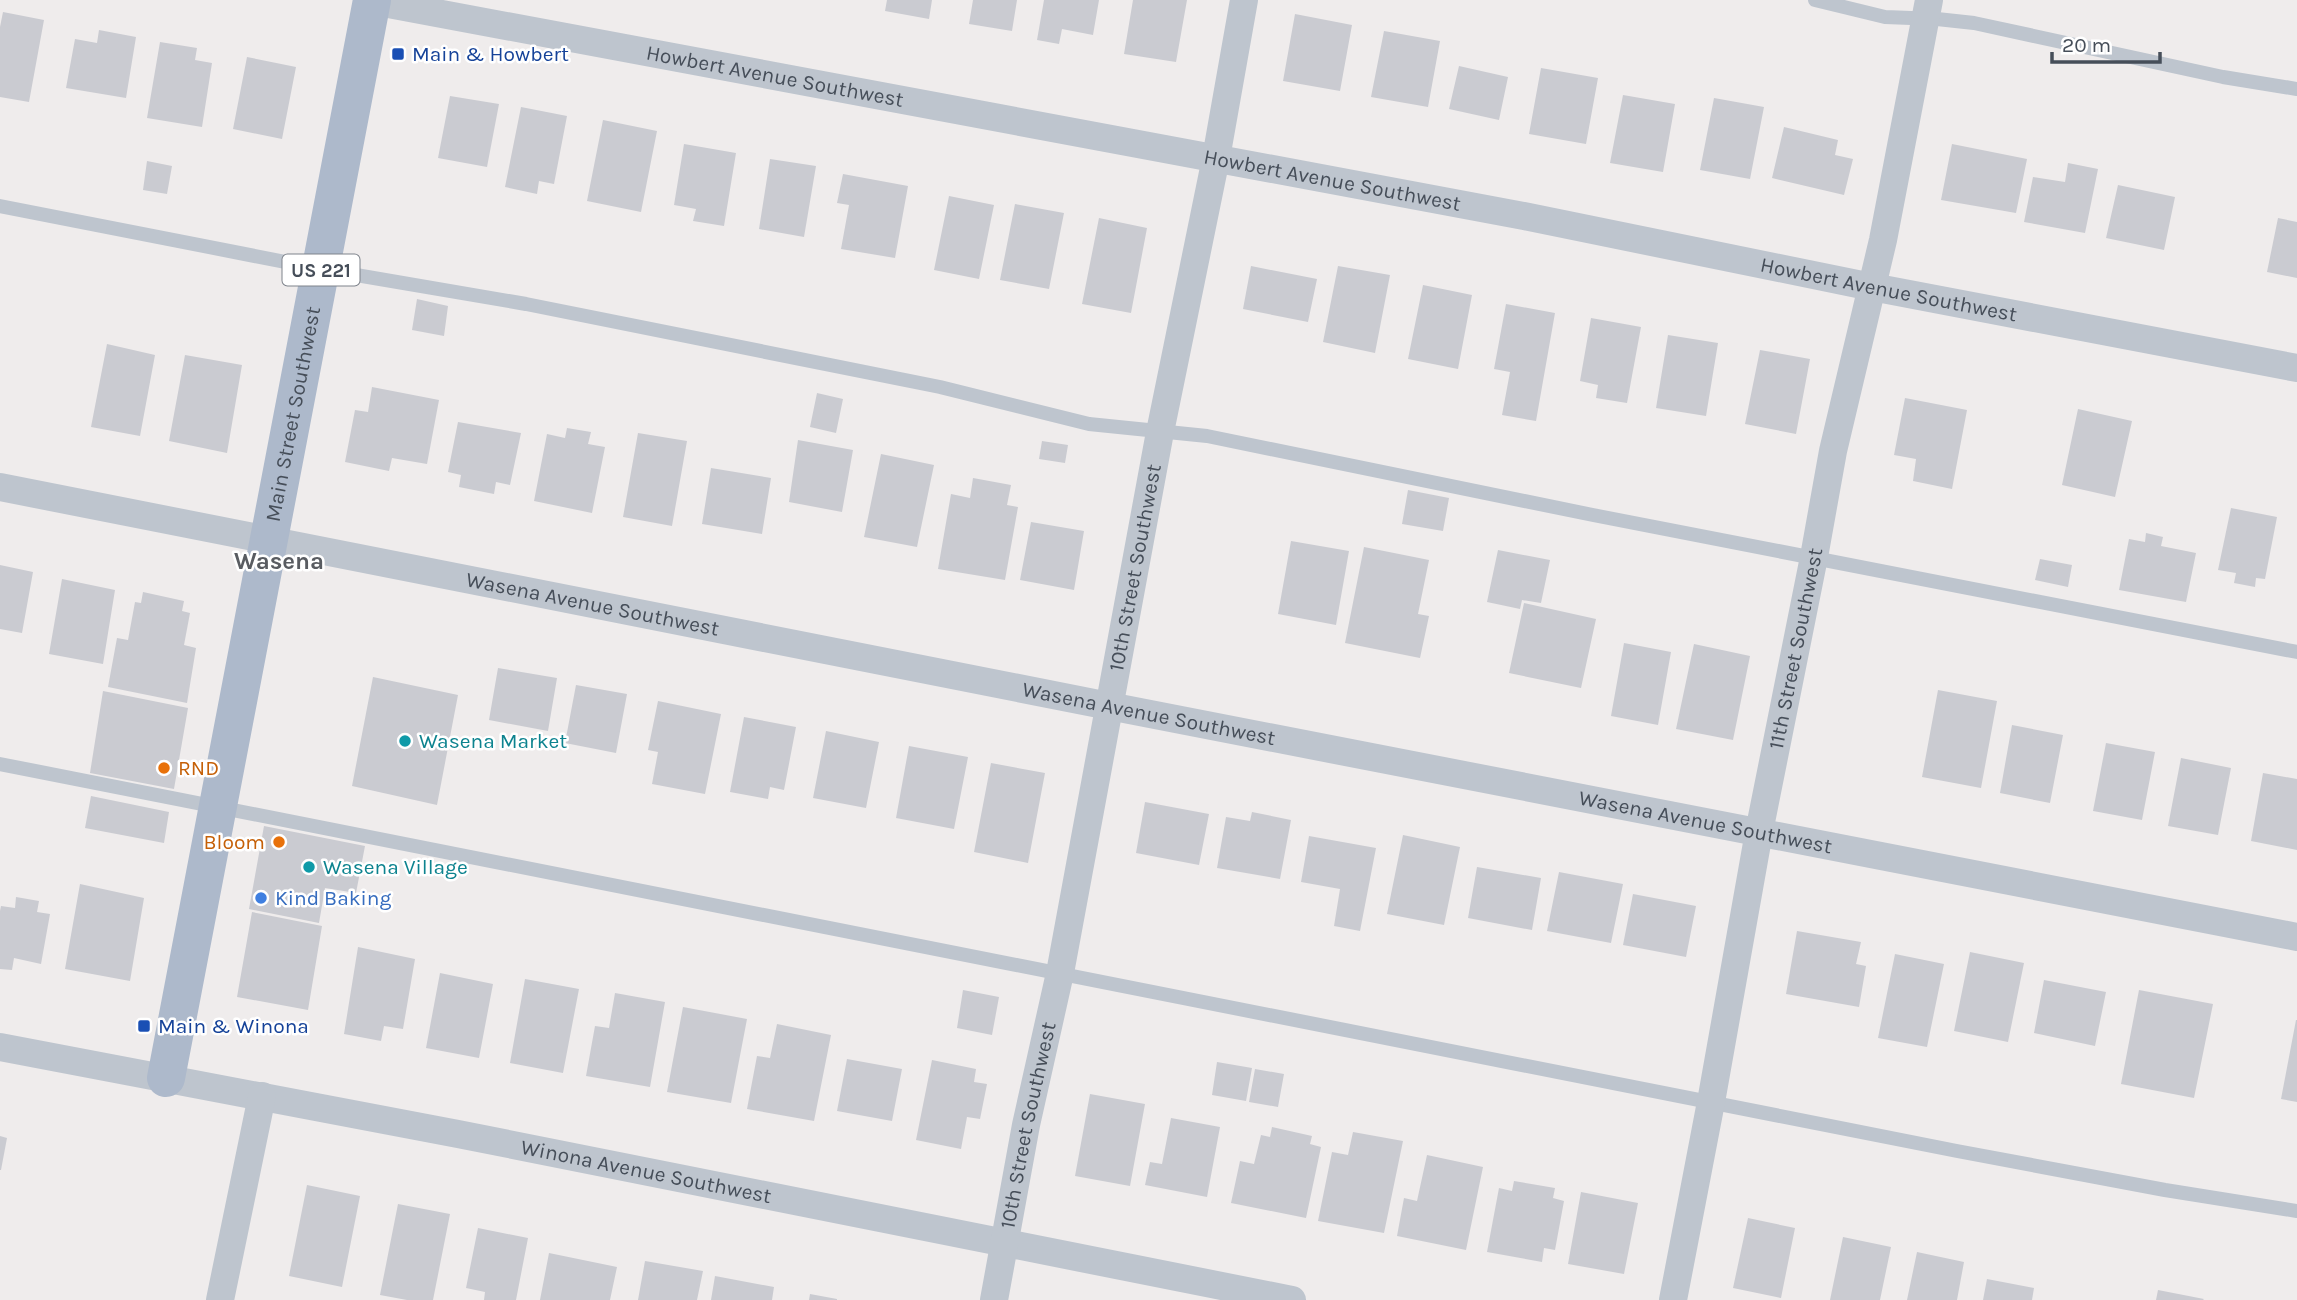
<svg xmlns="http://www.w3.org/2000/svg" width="2297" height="1300" font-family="Karla,sans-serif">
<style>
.building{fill:#cacbd1}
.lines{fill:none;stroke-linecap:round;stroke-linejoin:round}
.lane{stroke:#bec5ce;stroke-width:14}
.street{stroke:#bec5ce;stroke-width:28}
.primary{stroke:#adb9cb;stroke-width:38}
.transit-dot{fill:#1a4fb4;stroke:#fff;stroke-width:2.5}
.culture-dot{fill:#0f9aa8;stroke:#fff;stroke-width:2.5}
.food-dot{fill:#e8710a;stroke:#fff;stroke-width:2.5}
.shop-dot{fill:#3f7fe0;stroke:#fff;stroke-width:2.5}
.labels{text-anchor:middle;stroke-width:5;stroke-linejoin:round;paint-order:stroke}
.shield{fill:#fff;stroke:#7e838b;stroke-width:2}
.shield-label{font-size:19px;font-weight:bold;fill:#464e59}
.transit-label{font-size:21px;fill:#164399;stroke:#fff;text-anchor:start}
.street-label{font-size:21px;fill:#464e59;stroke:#fff}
.culture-label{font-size:21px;fill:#0d838f;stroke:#fff;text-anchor:start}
.food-label{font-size:21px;fill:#c56008;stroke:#fff;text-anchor:start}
.shop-label{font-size:21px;fill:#366cbe;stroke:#fff;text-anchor:start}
.quarter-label{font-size:24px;font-weight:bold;fill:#595c61;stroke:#fff}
</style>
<rect width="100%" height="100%" fill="#efecec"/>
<path class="building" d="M 887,0 L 932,0 L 929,19 L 885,11 Z
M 973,0 L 1017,0 L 1012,31 L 969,24 Z
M 1044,0 L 1099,0 L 1093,35 L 1062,29 L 1059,44 L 1037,40 Z
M 1133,0 L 1187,0 L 1176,62 L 1124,54 Z
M 3,12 L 44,20 L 29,102 L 0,97 L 0,27 Z
M 1295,14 L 1352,25 L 1340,91 L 1283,81 Z
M 99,30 L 136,37 L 126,98 L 66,88 L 75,39 L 97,43 Z
M 1384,31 L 1440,41 L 1428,107 L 1371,97 Z
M 160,42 L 197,48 L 195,60 L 212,63 L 202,127 L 147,118 Z
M 247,57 L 296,67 L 282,139 L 233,129 Z
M 1459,66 L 1508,77 L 1499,120 L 1449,109 Z
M 1541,68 L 1598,78 L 1586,144 L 1529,134 Z
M 1623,95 L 1675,104 L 1663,172 L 1610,163 Z
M 450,96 L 499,104 L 487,167 L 438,158 Z
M 1714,98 L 1764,107 L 1750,179 L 1700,170 Z
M 521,107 L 567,116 L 554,184 L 539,181 L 537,194 L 505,187 Z
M 603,120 L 657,131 L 641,212 L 587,201 Z
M 1784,127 L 1838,140 L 1835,155 L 1853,159 L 1844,195 L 1772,178 Z
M 684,144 L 736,153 L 724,226 L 693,221 L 696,209 L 674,205 Z
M 1952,144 L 2027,159 L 2016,213 L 1941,200 Z
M 770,159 L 816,166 L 804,237 L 759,229 Z
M 147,161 L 172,166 L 167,194 L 143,190 Z
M 2068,163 L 2098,169 L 2085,233 L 2024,222 L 2033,177 L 2065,182 Z
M 843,174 L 908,186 L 895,258 L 841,249 L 849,205 L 837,203 Z
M 2118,185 L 2175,197 L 2164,250 L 2106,238 Z
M 949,196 L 994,205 L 979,279 L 934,270 Z
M 1015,204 L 1064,213 L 1049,289 L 1000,280 Z
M 1099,218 L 1147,228 L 1131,313 L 1082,304 Z
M 2278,218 L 2297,222 L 2297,278 L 2267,272 Z
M 1251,266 L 1317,279 L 1308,322 L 1243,309 Z
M 1338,266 L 1390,275 L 1375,353 L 1323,342 Z
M 1423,285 L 1472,295 L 1458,369 L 1408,359 Z
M 417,299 L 448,306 L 444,336 L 412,330 Z
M 1506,304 L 1555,313 L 1536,421 L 1502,415 L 1510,372 L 1494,369 Z
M 1591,318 L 1641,327 L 1627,403 L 1596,398 L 1598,385 L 1580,381 Z
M 1668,335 L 1718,343 L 1706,416 L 1656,408 Z
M 107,344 L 155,355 L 140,436 L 91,427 Z
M 1760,350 L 1810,359 L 1796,434 L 1745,424 Z
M 185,355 L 242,365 L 227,453 L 169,441 Z
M 372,387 L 439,400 L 427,464 L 392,458 L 389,471 L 345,462 L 355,410 L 368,412 Z
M 817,393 L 843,399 L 836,433 L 810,427 Z
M 1905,398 L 1967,410 L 1952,489 L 1913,481 L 1916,459 L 1894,455 Z
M 2078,409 L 2132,421 L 2115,497 L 2062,485 Z
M 458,422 L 521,433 L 510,485 L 496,482 L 494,494 L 459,487 L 461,475 L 448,472 Z
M 567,428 L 591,432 L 588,444 L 605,447 L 592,513 L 534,501 L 547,434 L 565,438 Z
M 638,433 L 687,441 L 672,526 L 623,517 Z
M 798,440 L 853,450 L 842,512 L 789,502 Z
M 1042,441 L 1068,445 L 1065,463 L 1039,459 Z
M 881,454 L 934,465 L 917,547 L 864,537 Z
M 711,468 L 771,478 L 762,534 L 702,524 Z
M 973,478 L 1011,485 L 1007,505 L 1018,507 L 1005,580 L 938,569 L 951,494 L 970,498 Z
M 1408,490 L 1449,498 L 1443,531 L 1402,524 Z
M 2231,508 L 2277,517 L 2265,579 L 2256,578 L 2255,587 L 2234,583 L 2236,573 L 2218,570 Z
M 1031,522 L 1084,531 L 1074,590 L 1020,580 Z
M 2146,533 L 2163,537 L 2161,546 L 2196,553 L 2186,602 L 2119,590 L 2129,539 L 2145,542 Z
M 1291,541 L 1349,551 L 1336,625 L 1278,614 Z
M 1364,547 L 1429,560 L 1418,614 L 1429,616 L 1420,658 L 1345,643 Z
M 1498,550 L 1550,560 L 1541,603 L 1522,600 L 1520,609 L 1487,602 Z
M 2040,559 L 2072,565 L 2068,587 L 2035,580 Z
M 0,565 L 33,572 L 22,633 L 0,629 Z
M 62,579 L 115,590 L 103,664 L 49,654 Z
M 143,592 L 184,601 L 182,611 L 190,613 L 184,645 L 196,648 L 187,703 L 108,687 L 117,638 L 128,640 L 135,602 L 141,603 Z
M 1524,603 L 1596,619 L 1581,688 L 1509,673 Z
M 1624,643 L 1671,652 L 1658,725 L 1611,716 Z
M 1694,644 L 1750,656 L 1733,740 L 1676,729 Z
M 498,668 L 557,678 L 548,731 L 489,720 Z
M 373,677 L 458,695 L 437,805 L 352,786 Z
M 576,685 L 627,694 L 616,753 L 565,743 Z
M 1938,690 L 1997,701 L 1981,788 L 1922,777 Z
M 103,691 L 188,708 L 174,789 L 90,773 Z
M 658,701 L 721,714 L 705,794 L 652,784 L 658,752 L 648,750 Z
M 744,717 L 796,727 L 784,790 L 770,787 L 768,799 L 730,792 Z
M 2012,725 L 2063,735 L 2050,803 L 2000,793 Z
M 826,731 L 879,742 L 866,808 L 813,798 Z
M 2106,743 L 2155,752 L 2142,820 L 2093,811 Z
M 909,746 L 968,757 L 954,829 L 896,818 Z
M 2181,758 L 2231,768 L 2218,835 L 2168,826 Z
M 991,763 L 1045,773 L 1028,863 L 974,852 Z
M 2263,773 L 2297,779 L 2297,850 L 2251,841 Z
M 91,796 L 169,812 L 164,843 L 85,828 Z
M 1145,802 L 1209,814 L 1199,865 L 1136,853 Z
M 1252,812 L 1291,820 L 1280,879 L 1217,868 L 1226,817 L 1250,821 Z
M 264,826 L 365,846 L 356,893 L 325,888 L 319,923 L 249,909 Z
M 1403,835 L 1460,847 L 1444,925 L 1387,914 Z
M 1309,836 L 1376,848 L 1360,931 L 1334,926 L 1340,889 L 1301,882 Z
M 1477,867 L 1541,878 L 1532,930 L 1468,918 Z
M 1559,872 L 1623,884 L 1611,943 L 1547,931 Z
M 80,884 L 144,898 L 130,981 L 65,969 Z
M 1633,894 L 1696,906 L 1686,957 L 1623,945 Z
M 16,897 L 39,901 L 37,912 L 50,914 L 41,964 L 14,958 L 12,970 L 0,969 L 0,911 L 1,906 L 15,908 Z
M 252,912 L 322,926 L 308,1010 L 237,997 Z
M 1797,931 L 1861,942 L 1856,964 L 1866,966 L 1859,1007 L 1786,994 Z
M 358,947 L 415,959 L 403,1029 L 384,1026 L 381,1041 L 344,1034 Z
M 1970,952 L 2024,963 L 2008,1042 L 1954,1031 Z
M 1895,954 L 1944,964 L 1927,1047 L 1878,1038 Z
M 440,973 L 493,984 L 479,1058 L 426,1048 Z
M 525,979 L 579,989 L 563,1073 L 510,1063 Z
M 2044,980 L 2106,992 L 2095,1046 L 2034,1033 Z
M 963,990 L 999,997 L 992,1035 L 957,1028 Z
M 2139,990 L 2213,1004 L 2194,1098 L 2121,1084 Z
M 615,993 L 665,1002 L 650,1087 L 586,1076 L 595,1026 L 609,1028 Z
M 683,1007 L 747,1019 L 731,1103 L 667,1092 Z
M 2296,1020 L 2297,1020 L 2297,1102 L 2281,1099 Z
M 777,1024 L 831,1035 L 814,1121 L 747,1109 L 757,1056 L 770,1058 Z
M 847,1059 L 902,1069 L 892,1121 L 837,1111 Z
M 932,1060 L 976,1069 L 974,1082 L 987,1084 L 980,1119 L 967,1117 L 961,1149 L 916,1140 Z
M 1217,1062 L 1252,1068 L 1246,1101 L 1212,1095 Z
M 1255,1069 L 1284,1074 L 1278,1107 L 1249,1102 Z
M 1090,1094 L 1145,1104 L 1130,1186 L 1075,1176 Z
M 1171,1118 L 1220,1127 L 1207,1197 L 1145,1185 L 1150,1162 L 1162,1164 Z
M 1272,1127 L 1312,1136 L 1310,1144 L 1321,1147 L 1306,1218 L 1231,1203 L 1240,1161 L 1254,1164 L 1261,1135 L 1270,1137 Z
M 1353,1132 L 1403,1141 L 1384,1233 L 1318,1221 L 1332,1152 L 1348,1155 Z
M 0,1136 L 7,1138 L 1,1170 L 0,1170 Z
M 1427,1155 L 1483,1167 L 1466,1250 L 1397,1236 L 1404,1198 L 1417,1201 Z
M 1514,1181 L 1555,1188 L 1553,1198 L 1564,1201 L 1555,1250 L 1544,1248 L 1542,1262 L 1487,1252 L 1499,1188 L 1512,1191 Z
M 307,1185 L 360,1196 L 342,1287 L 289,1276 Z
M 1581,1192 L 1638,1203 L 1624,1274 L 1568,1264 Z
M 398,1204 L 450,1214 L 433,1300 L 407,1300 L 380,1295 Z
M 1748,1218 L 1795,1228 L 1781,1298 L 1733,1288 Z
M 478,1228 L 528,1238 L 516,1300 L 484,1300 L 485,1292 L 466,1288 Z
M 1843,1237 L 1891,1247 L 1880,1300 L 1830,1300 Z
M 1917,1252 L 1964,1262 L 1957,1300 L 1907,1300 Z
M 549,1253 L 617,1267 L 610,1300 L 540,1300 Z
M 645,1261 L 703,1271 L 697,1300 L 638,1300 Z
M 715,1276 L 774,1287 L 772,1300 L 711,1300 Z
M 1987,1279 L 2034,1288 L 2032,1300 L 1983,1300 Z
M 2158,1290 L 2204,1299 L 2203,1300 L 2156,1300 Z
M 810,1294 L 837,1299 L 837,1300 L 809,1300 Z"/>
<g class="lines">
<path class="lane" d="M 1815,0 L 1885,17 L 1937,19 L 1974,23 L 2223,77 L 2297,89
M 0,206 L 321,269 L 526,304 L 940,387 L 1089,424 L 1207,436 L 1593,515 L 2297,652
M 0,764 L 1957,1151 L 2165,1190 L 2297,1211"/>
<g class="street">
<path id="s1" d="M 367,0 L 1524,216 L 1872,287 L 2297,368"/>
<path id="s2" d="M 0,487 L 1109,706 L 2297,937"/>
<path id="s3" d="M 0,1047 L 458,1134 L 1292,1300"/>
<path d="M 220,1300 L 262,1096"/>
<path id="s4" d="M 994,1300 L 1026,1125 L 1060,973 L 1160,432 L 1216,158 L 1244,0"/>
<path id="s5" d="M 1673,1300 L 1711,1102 L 1759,832 L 1814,557 L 1833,451 L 1883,240 L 1929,0"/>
</g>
<path class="primary" id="s6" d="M 166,1078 L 372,0"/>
</g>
<g class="transit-dot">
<rect x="391" y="47" width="14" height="14" rx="3.5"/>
<rect x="137" y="1019" width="14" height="14" rx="3.5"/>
</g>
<g class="culture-dot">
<circle cx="405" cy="741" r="7"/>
<circle cx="309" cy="867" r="7"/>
</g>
<g class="food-dot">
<circle cx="164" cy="768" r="7"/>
<circle cx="279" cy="842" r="7"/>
</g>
<circle class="shop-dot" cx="261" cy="898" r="7"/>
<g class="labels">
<rect class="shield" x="282.5" y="254.5" width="77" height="31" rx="5"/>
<g class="shield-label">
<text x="321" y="277">US 221</text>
</g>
<g class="transit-label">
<text x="412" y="61">Main &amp; Howbert</text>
<text x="158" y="1033">Main &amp; Winona</text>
</g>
<g class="street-label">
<text dy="7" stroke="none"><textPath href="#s1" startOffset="415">Howbert Avenue Southwest</textPath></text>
<text dy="7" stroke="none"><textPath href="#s1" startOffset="982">Howbert Avenue Southwest</textPath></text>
<text dy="7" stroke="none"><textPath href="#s1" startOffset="1549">Howbert Avenue Southwest</textPath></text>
<text dy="7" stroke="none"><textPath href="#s6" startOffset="676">Main Street Southwest</textPath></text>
<text dy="7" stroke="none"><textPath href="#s4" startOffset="746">10th Street Southwest</textPath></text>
<text dy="7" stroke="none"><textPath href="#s2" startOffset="604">Wasena Avenue Southwest</textPath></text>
<text dy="7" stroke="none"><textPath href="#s5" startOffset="663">11th Street Southwest</textPath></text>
<text dy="7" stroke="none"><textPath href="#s2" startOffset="1171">Wasena Avenue Southwest</textPath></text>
<text dy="7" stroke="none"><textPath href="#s2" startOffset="1738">Wasena Avenue Southwest</textPath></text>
<text dy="7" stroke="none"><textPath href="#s4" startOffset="178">10th Street Southwest</textPath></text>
<text dy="7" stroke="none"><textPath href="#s3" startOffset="658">Winona Avenue Southwest</textPath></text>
</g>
<g class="culture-label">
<text x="419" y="748">Wasena Market</text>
<text x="323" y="874">Wasena Village</text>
</g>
<g class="food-label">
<text x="178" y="775">RND</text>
<text x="265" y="849" text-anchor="end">Bloom</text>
</g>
<g class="shop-label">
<text x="275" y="905">Kind Baking</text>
</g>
<g class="quarter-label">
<text x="279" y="569">Wasena</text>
</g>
</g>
<path d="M2052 52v10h108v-10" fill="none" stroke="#464e59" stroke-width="3.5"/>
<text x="2062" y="52" font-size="21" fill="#464e59" stroke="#ffffff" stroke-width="5" paint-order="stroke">20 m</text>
</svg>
